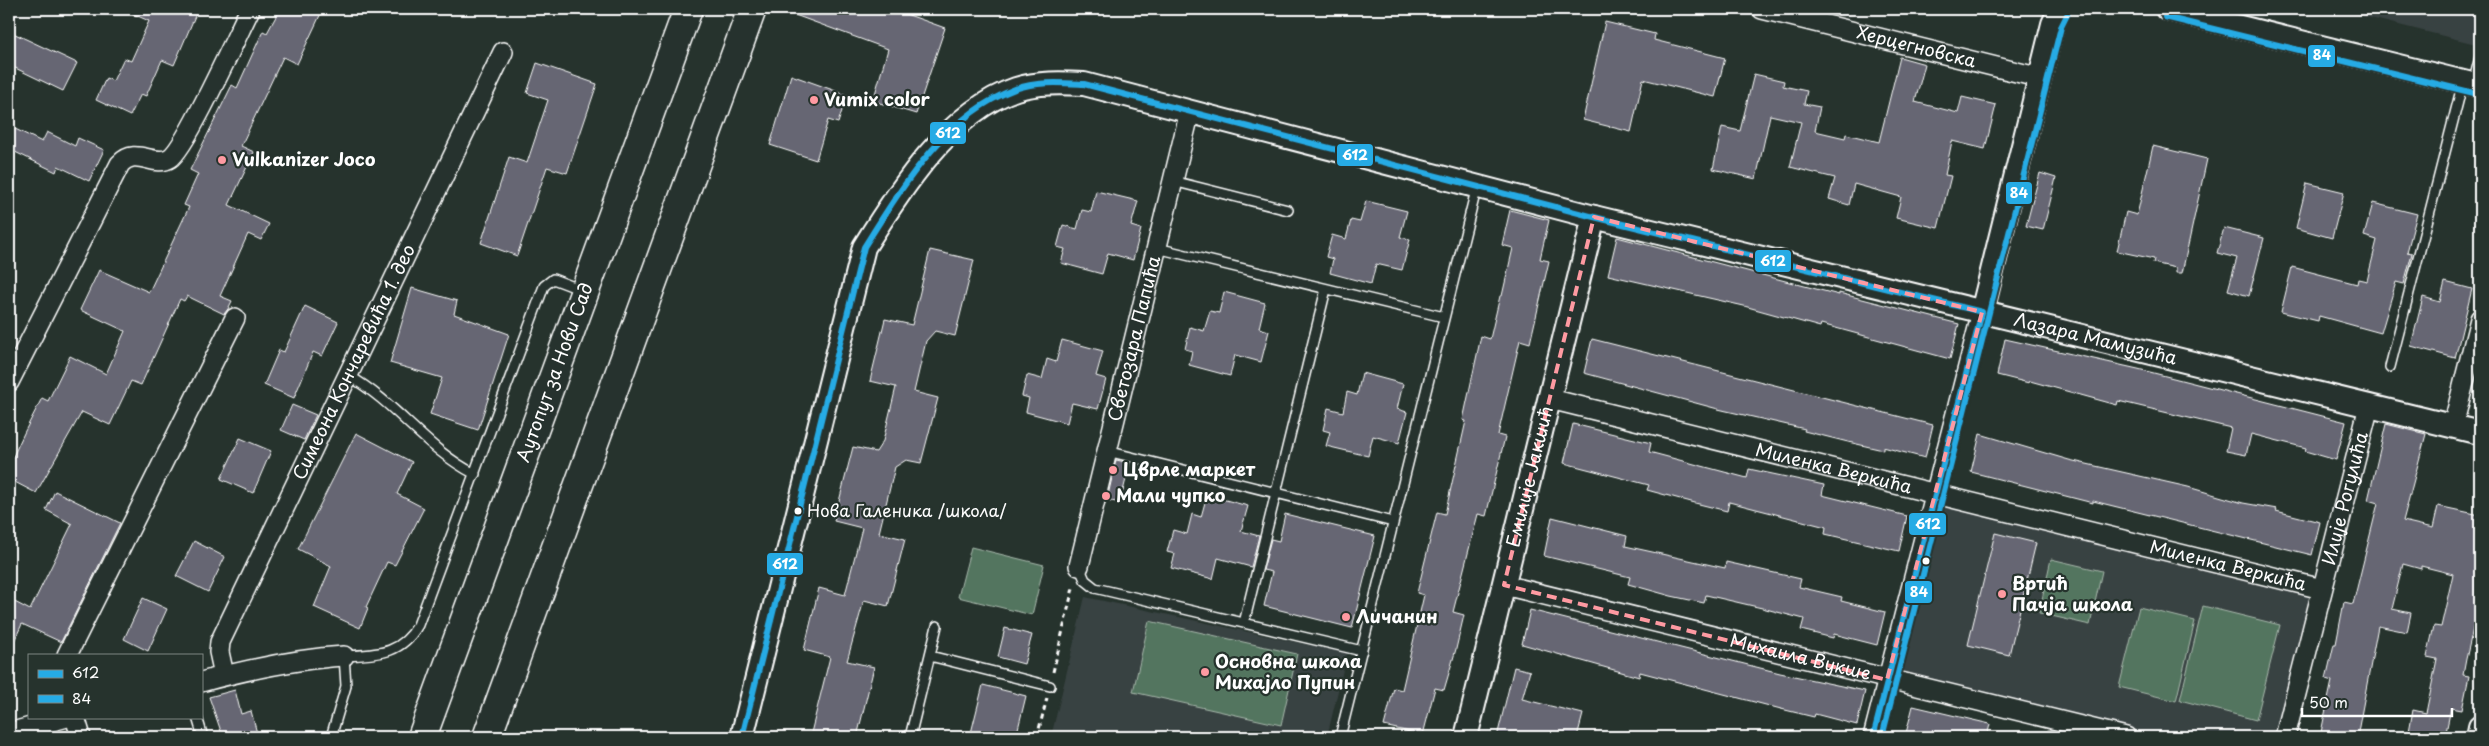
<svg xmlns="http://www.w3.org/2000/svg" width="2489" height="746" font-family="'Playpen Sans',sans-serif">
<style>
.built{fill:#394242}
.green{fill:#53745e;stroke:#a9baae}
.building{fill:#666673;stroke:#fff}
.lines{fill:none;stroke-linecap:round;stroke-linejoin:round}
.service-casing{stroke:#fff;stroke-width:12}
.minor-casing{stroke:#fff;stroke-width:22}
.tertiary-casing{stroke:#fff;stroke-width:26}
.primary-casing{stroke:#fff;stroke-width:31}
.path{stroke:#fff;stroke-width:3;stroke-dasharray:5 4;stroke-linecap:butt}
.service{stroke:#26332d;stroke-width:9}
.minor{stroke:#26332d;stroke-width:19}
.tertiary{stroke:#26332d;stroke-width:22}
.primary{stroke:#26332d;stroke-width:28}
.bus-1-casing{stroke:#26332d;stroke-width:10}
.bus-2-casing{stroke:#26332d;stroke-width:10}
.bus-1{stroke:#26abe5;stroke-width:6}
.bus-2{stroke:#26abe5;stroke-width:6}
.marked{fill:none;stroke:#ff9aa2;stroke-width:4;stroke-dasharray:10 6;stroke-linejoin:round}
.poi-dot{fill:#ff9aa2;stroke:#26332d;stroke-width:2}
.bus-dot{fill:#fff;stroke:#26332d;stroke-width:2}
.labels{text-anchor:middle;stroke-width:4.5;stroke-linejoin:round;paint-order:stroke}
.bus-label{font-size:17px;fill:#fff;stroke:#26332d;text-anchor:start}
.street-label{font-size:18px;fill:#fff;stroke:#26332d}
.poi-label{font-size:18px;font-weight:bold;fill:#fff;stroke:#26332d;text-anchor:start}
.line-badge{stroke:#26332d;stroke-width:2}
.badge-label{font-size:14px;text-anchor:middle;font-weight:bold;fill:#fff}
</style>
<rect width="100%" height="100%" fill="#26332d"/>
<filter id="ink" filterUnits="userSpaceOnUse"><feTurbulence type="fractalNoise" baseFrequency=".02" numOctaves="2"/><feDisplacementMap in="SourceGraphic" scale="10" xChannelSelector="R" yChannelSelector="G"/><feConvolveMatrix kernelMatrix="1 2 1 2 8 2 1 2 1" color-interpolation-filters="sRGB"/></filter>
<g filter="url(#ink)">
<path class="built" d="M 2334,9 L 2480,9 L 2480,45 Z
M 1934,495 L 2322,589 L 2285,737 L 2126,737 L 1887,680 Z
M 1085,597 L 1347,653 L 1327,737 L 1051,737 Z"/>
<path class="green" d="M 971,547 L 1044,565 L 1032,615 L 958,597 Z
M 2051,559 L 2102,571 L 2090,625 L 2039,613 Z
M 2203,606 L 2280,625 L 2256,720 L 2180,700 Z
M 2139,607 L 2195,621 L 2176,701 L 2119,687 Z
M 1149,621 L 1297,654 L 1281,725 L 1133,692 Z"/>
<path class="building" d="M 122,9 L 198,9 L 174,65 L 162,60 L 146,96 L 141,94 L 130,116 L 96,100 L 106,78 L 113,81 L 124,58 L 131,61 L 149,21 Z
M 280,9 L 323,9 L 297,64 L 283,57 L 241,146 L 254,152 L 229,205 L 269,224 L 261,240 L 248,234 L 220,296 L 232,301 L 228,309 L 224,314 L 187,296 L 184,301 L 180,299 L 141,385 L 131,381 L 110,425 L 82,412 L 36,493 L 9,479 L 9,465 L 25,431 L 42,398 L 48,401 L 70,356 L 106,374 L 125,331 L 80,310 L 99,270 L 149,292 L 189,207 L 184,205 L 198,174 L 190,170 L 232,85 L 237,88 L 263,31 L 267,33 Z
M 785,9 L 892,9 L 945,28 L 916,114 L 873,101 L 888,49 L 784,11 Z
M 1605,22 L 1655,34 L 1654,40 L 1725,58 L 1715,97 L 1643,79 L 1631,132 L 1583,120 Z
M 13,33 L 77,63 L 63,91 L 9,65 L 9,43 Z
M 1900,57 L 1925,64 L 1915,102 L 1958,113 L 1962,97 L 1996,105 L 1985,149 L 1952,141 L 1945,175 L 1951,176 L 1938,228 L 1896,218 L 1901,197 L 1854,184 L 1849,205 L 1829,199 L 1835,178 L 1790,167 L 1801,122 L 1770,115 L 1756,179 L 1713,169 L 1722,127 L 1740,131 L 1754,74 L 1784,81 L 1783,86 L 1807,91 L 1804,104 L 1820,107 L 1815,131 L 1845,138 L 1846,134 L 1879,142 Z
M 537,63 L 597,84 L 567,173 L 547,167 L 517,256 L 481,243 L 509,157 L 527,163 L 548,100 L 527,93 Z
M 791,75 L 847,95 L 838,123 L 828,120 L 816,160 L 770,145 Z
M 9,126 L 42,142 L 47,132 L 75,146 L 78,138 L 104,150 L 89,181 L 58,166 L 56,172 L 9,149 Z
M 2153,146 L 2207,159 L 2182,273 L 2176,273 L 2176,268 L 2153,263 L 2154,259 L 2117,251 L 2126,212 L 2137,215 Z
M 2040,173 L 2056,178 L 2043,230 L 2026,226 Z
M 2307,183 L 2344,192 L 2332,238 L 2296,228 Z
M 1096,191 L 1138,201 L 1131,226 L 1141,229 L 1133,260 L 1108,253 L 1102,274 L 1061,263 L 1065,249 L 1057,247 L 1063,225 L 1077,229 L 1082,210 L 1091,212 Z
M 1366,201 L 1407,211 L 1400,237 L 1410,239 L 1402,270 L 1376,264 L 1371,284 L 1330,273 L 1333,259 L 1326,257 L 1332,235 L 1346,239 L 1351,220 L 1360,222 Z
M 2373,203 L 2417,214 L 2407,252 L 2412,253 L 2404,284 L 2396,282 L 2381,333 L 2319,316 L 2318,321 L 2281,312 L 2292,267 L 2357,284 L 2358,279 L 2367,281 L 2377,240 L 2364,236 Z
M 1510,210 L 1549,220 L 1540,259 L 1549,261 L 1530,343 L 1520,340 L 1498,435 L 1505,437 L 1486,516 L 1478,514 L 1453,612 L 1464,615 L 1456,649 L 1444,690 L 1435,688 L 1423,735 L 1384,726 L 1394,688 L 1402,690 L 1424,595 L 1417,593 L 1437,512 L 1445,514 L 1466,421 L 1463,420 L 1481,336 L 1490,339 L 1500,296 L 1502,296 L 1513,248 L 1502,245 Z
M 2224,228 L 2264,238 L 2249,296 L 2228,290 L 2237,258 L 2217,253 Z
M 1617,237 L 1839,295 L 1839,293 L 1959,324 L 1950,359 L 1821,324 L 1820,327 L 1744,306 L 1608,275 Z
M 930,250 L 974,260 L 955,336 L 935,331 L 926,341 L 914,392 L 938,398 L 921,463 L 906,460 L 895,467 L 879,533 L 905,539 L 888,606 L 864,600 L 847,661 L 874,667 L 857,737 L 810,737 L 830,657 L 804,650 L 819,588 L 845,595 L 862,528 L 834,521 L 853,447 L 876,452 L 883,441 L 896,387 L 870,381 L 885,319 L 912,325 Z
M 2445,282 L 2472,289 L 2455,358 L 2411,346 L 2423,297 L 2440,302 Z
M 412,288 L 457,301 L 454,314 L 509,334 L 478,430 L 430,414 L 442,378 L 390,363 Z
M 1224,292 L 1265,303 L 1259,328 L 1269,331 L 1261,362 L 1235,355 L 1230,376 L 1189,365 L 1192,351 L 1185,349 L 1190,327 L 1204,331 L 1210,311 L 1219,313 Z
M 305,306 L 338,322 L 322,356 L 313,352 L 294,398 L 264,385 L 279,350 L 284,352 Z
M 1592,339 L 1933,425 L 1925,458 L 1883,447 L 1883,450 L 1848,442 L 1804,431 L 1805,429 L 1718,409 L 1584,373 Z
M 2005,339 L 2138,369 L 2346,422 L 2336,460 L 2305,451 L 2306,448 L 2251,434 L 2246,455 L 2226,451 L 2231,428 L 2118,401 L 2117,405 L 2030,381 L 2029,383 L 1997,375 Z
M 1062,340 L 1103,351 L 1096,376 L 1106,379 L 1098,409 L 1072,403 L 1067,423 L 1026,412 L 1029,398 L 1022,396 L 1027,375 L 1042,379 L 1047,359 L 1056,362 Z
M 1362,373 L 1403,384 L 1397,409 L 1407,412 L 1399,443 L 1373,436 L 1368,456 L 1326,446 L 1330,432 L 1323,430 L 1328,408 L 1343,412 L 1347,392 L 1357,395 Z
M 292,405 L 316,415 L 304,440 L 281,430 Z
M 1573,424 L 1651,443 L 1649,452 L 1747,478 L 1749,469 L 1824,485 L 1822,495 L 1907,516 L 1899,551 L 1825,534 L 1826,527 L 1729,502 L 1727,511 L 1695,503 L 1647,490 L 1649,485 L 1564,463 Z
M 2386,424 L 2426,434 L 2403,521 L 2433,528 L 2438,506 L 2480,515 L 2480,621 L 2475,620 L 2466,659 L 2463,675 L 2469,676 L 2462,710 L 2451,708 L 2445,737 L 2408,737 L 2413,710 L 2426,713 L 2437,659 L 2427,657 L 2434,626 L 2441,627 L 2453,574 L 2421,566 L 2421,569 L 2403,564 L 2392,609 L 2411,613 L 2407,632 L 2378,626 L 2357,737 L 2320,737 L 2332,681 L 2326,679 L 2334,644 L 2336,644 L 2344,602 L 2353,604 L 2378,503 L 2368,500 Z
M 356,433 L 412,462 L 397,494 L 424,508 L 395,565 L 387,562 L 366,607 L 368,608 L 360,628 L 314,607 L 331,566 L 298,549 Z
M 1980,434 L 2069,460 L 2188,487 L 2243,503 L 2277,509 L 2276,511 L 2320,522 L 2312,555 L 2093,501 L 2093,503 L 1971,472 Z
M 240,438 L 271,451 L 253,493 L 221,479 Z
M 1116,460 L 1130,463 L 1120,503 L 1107,500 Z
M 55,491 L 120,523 L 61,642 L 22,624 L 9,652 L 9,599 L 30,610 L 72,524 L 46,510 Z
M 1207,495 L 1248,506 L 1241,531 L 1259,536 L 1251,567 L 1218,558 L 1213,579 L 1171,568 L 1175,554 L 1167,552 L 1173,530 L 1187,534 L 1192,514 L 1201,517 Z
M 1285,514 L 1375,536 L 1352,628 L 1264,606 L 1272,572 L 1263,570 L 1271,539 L 1279,541 Z
M 1552,517 L 1627,536 L 1625,546 L 1725,568 L 1726,562 L 1801,579 L 1799,587 L 1842,597 L 1841,601 L 1885,612 L 1877,645 L 1834,634 L 1833,638 L 1801,630 L 1804,619 L 1762,608 L 1706,595 L 1704,603 L 1671,596 L 1628,584 L 1630,577 L 1544,556 Z
M 1995,533 L 2036,543 L 2009,655 L 1968,645 Z
M 194,541 L 225,557 L 208,592 L 176,576 Z
M 143,598 L 167,609 L 148,651 L 124,639 Z
M 1530,610 L 1780,673 L 1865,691 L 1857,725 L 1815,714 L 1814,717 L 1781,709 L 1640,672 L 1639,677 L 1522,644 Z
M 1005,628 L 1032,635 L 1024,664 L 998,657 Z
M 1514,667 L 1530,671 L 1522,699 L 1583,714 L 1577,737 L 1497,737 Z
M 983,685 L 1026,696 L 1016,737 L 970,737 Z
M 235,690 L 241,714 L 251,711 L 258,737 L 223,737 L 209,697 Z
M 1913,706 L 1990,724 L 1987,737 L 1905,737 Z"/>
<g class="lines">
<g class="service-casing">
<path id="service" d="M 2473,84 L 2480,57
M 1173,181 L 1288,210
M 1157,248 L 1444,317
M 2390,367 L 2463,82
M 349,376 C 398,404 424,448 475,474
M 1107,451 L 1393,522
M 1079,566 L 1085,580 L 1095,588 L 1362,651
M 1244,623 L 1326,289
M 930,656 L 1050,686
M 197,717 L 203,737
M 331,737 L 346,686 L 344,656 C 376,654 400,656 418,625 L 544,286 L 553,279 L 582,290
M 910,737 L 937,626
M 1340,737 L 1477,186"/>
</g>
<g class="minor-casing">
<g id="minor">
<path id="s1" d="M 1762,9 L 2041,78"/>
<path d="M 9,382 L 120,164 C 136,146 154,168 170,158 C 186,148 238,33 250,9"/>
<path id="s2" d="M 1550,399 L 2322,589"/>
<path d="M 2453,426 L 2480,319"/>
<path id="s3" d="M 1079,566 L 1190,111"/>
<path id="s4" d="M 1504,585 L 2126,737"/>
<path d="M 67,655 L 235,318"/>
<path id="s5" d="M 224,675 L 219,652 L 220,642 L 503,52"/>
<path d="M 201,682 C 249,669 295,659 344,656"/>
<path d="M 75,717 L 81,737"/>
<path d="M 9,733 L 67,717"/>
<path d="M 1873,737 L 1982,312"/>
<path id="s6" d="M 2285,737 L 2369,406"/>
</g>
</g>
<g class="tertiary-casing">
<g id="tertiary">
<path d="M 2167,9 L 2480,86"/>
<path d="M 1982,312 L 2053,24 L 2060,9"/>
<path id="s7" d="M 742,737 L 864,247 C 899,191 950,111 1016,89 C 1038,82 1062,83 1084,84 L 1594,217 L 2480,433"/>
<path id="s8" d="M 1466,737 L 1594,217"/>
<path d="M 2478,737 L 2480,727"/>
</g>
</g>
<g class="primary-casing">
<g id="primary">
<path id="s9" d="M 422,737 L 688,9"/>
<path d="M 487,737 L 752,9"/>
</g>
</g>
<path class="path" d="M 1053,672 L 1073,588
M 1037,737 L 1047,698"/>
<use href="#service" class="service"/>
<use href="#minor" class="minor"/>
<use href="#tertiary" class="tertiary"/>
<use href="#primary" class="primary"/>
<g class="bus-1-casing">
<path id="bus-1" d="M 742,737 L 864,247 C 902,187 945,115 1015,89 C 1037,81 1062,83 1084,84 L 1594,217 L 1982,312
M 1873,737 L 1982,312"/>
</g>
<g class="bus-2-casing">
<path id="bus-2" d="M 2165,17 L 2478,94
M 1882,737 L 2061,27 L 2068,13"/>
</g>
<use href="#bus-1" class="bus-1"/>
<use href="#bus-2" class="bus-2"/>
</g>
</g>
<path class="marked" d="M 1594,217 L 1982,312 L 1887,680 L 1504,585 Z"/>
<g class="poi-dot">
<circle cx="814" cy="100" r="5"/>
<circle cx="222" cy="160" r="5"/>
<circle cx="1113" cy="470" r="5"/>
<circle cx="1106" cy="496" r="5"/>
<circle cx="2002" cy="594" r="5"/>
<circle cx="1346" cy="617" r="5"/>
<circle cx="1205" cy="672" r="5"/>
</g>
<g class="bus-dot">
<circle cx="798" cy="511" r="4.5"/>
<circle cx="1926" cy="561" r="4.5"/>
</g>
<g class="labels">
<g class="bus-label">
<text x="807" y="517">Нова Галеника /школа/</text>
</g>
<g class="street-label">
<text dy="6" stroke="none"><textPath href="#s1" startOffset="159">Херцегновска</textPath></text>
<text dy="6" stroke="none"><textPath href="#s3" startOffset="234">Светозара Папића</textPath></text>
<text dy="6" stroke="none"><textPath href="#s7" startOffset="1840">Лазара Мамузића</textPath></text>
<text dy="6" stroke="none"><textPath href="#s5" startOffset="344">Симеона Кончаревића 1. део</textPath></text>
<text dy="6" stroke="none"><textPath href="#s9" startOffset="388">Аутопут за Нови Сад</textPath></text>
<text dy="6" stroke="none"><textPath href="#s2" startOffset="292">Миленка Веркића</textPath></text>
<text dy="6" stroke="none"><textPath href="#s8" startOffset="268">Емилије Јакшић</textPath></text>
<text dy="6" stroke="none"><textPath href="#s6" startOffset="246">Илије Рогулића</textPath></text>
<text dy="6" stroke="none"><textPath href="#s2" startOffset="698">Миленка Веркића</textPath></text>
<text dy="6" stroke="none"><textPath href="#s4" startOffset="305">Михаила Вукше</textPath></text>
</g>
<g class="poi-label">
<text x="824" y="106">Vumix color</text>
<text x="232" y="166">Vulkanizer Joco</text>
<text x="1123" y="476">Цврле маркет</text>
<text x="1116" y="502">Мали чупко</text>
<text x="2012" y="590">Вртић<tspan x="2012" dy="21">Пачја школа</tspan></text>
<text x="1356" y="623">Личанин</text>
<text x="1215" y="668">Основна школа<tspan x="1215" dy="21">Михајло Пупин</tspan></text>
</g>
</g>
<g class="line-badge">
<rect x="2307" y="44" width="29" height="24" rx="5" fill="#26abe5"/>
<rect x="929" y="121" width="38" height="24" rx="5" fill="#26abe5"/>
<rect x="1336" y="143" width="38" height="24" rx="5" fill="#26abe5"/>
<rect x="2005" y="181" width="28" height="24" rx="5" fill="#26abe5"/>
<rect x="1754" y="249" width="38" height="24" rx="5" fill="#26abe5"/>
<rect x="1908" y="512" width="39" height="24" rx="5" fill="#26abe5"/>
<rect x="766" y="552" width="38" height="24" rx="5" fill="#26abe5"/>
<rect x="1904" y="580" width="29" height="24" rx="5" fill="#26abe5"/>
</g>
<g class="badge-label">
<text x="2322" y="60">84</text>
<text x="948" y="138">612</text>
<text x="1355" y="160">612</text>
<text x="2019" y="198">84</text>
<text x="1773" y="266">612</text>
<text x="1928" y="529">612</text>
<text x="785" y="569">612</text>
<text x="1919" y="597">84</text>
</g>
<rect width="2489" height="746" fill="none" stroke="#26332d" stroke-width="30"/>
<rect x="15" y="15" width="2459" height="716" fill="none" stroke="#fff" stroke-width="2" filter="url(#ink)"/>
<rect x="28" y="654" width="175" height="65" fill="#26332d" stroke="#7d8581"/>
<rect x="38" y="670" width="25" height="8" fill="#26abe5" stroke="#7d8581"/>
<text x="72" y="678" font-size="15" fill="#ffffff">612</text>
<rect x="38" y="695" width="25" height="8" fill="#26abe5" stroke="#7d8581"/>
<text x="72" y="704" font-size="15" fill="#ffffff">84</text>
<path d="M2302 708v8h150v-8" fill="none" stroke="#ffffff" stroke-width="2.5"/>
<text x="2309" y="708" font-size="15" fill="#ffffff" stroke="#26332d" stroke-width="4" paint-order="stroke">50 m</text>
</svg>
